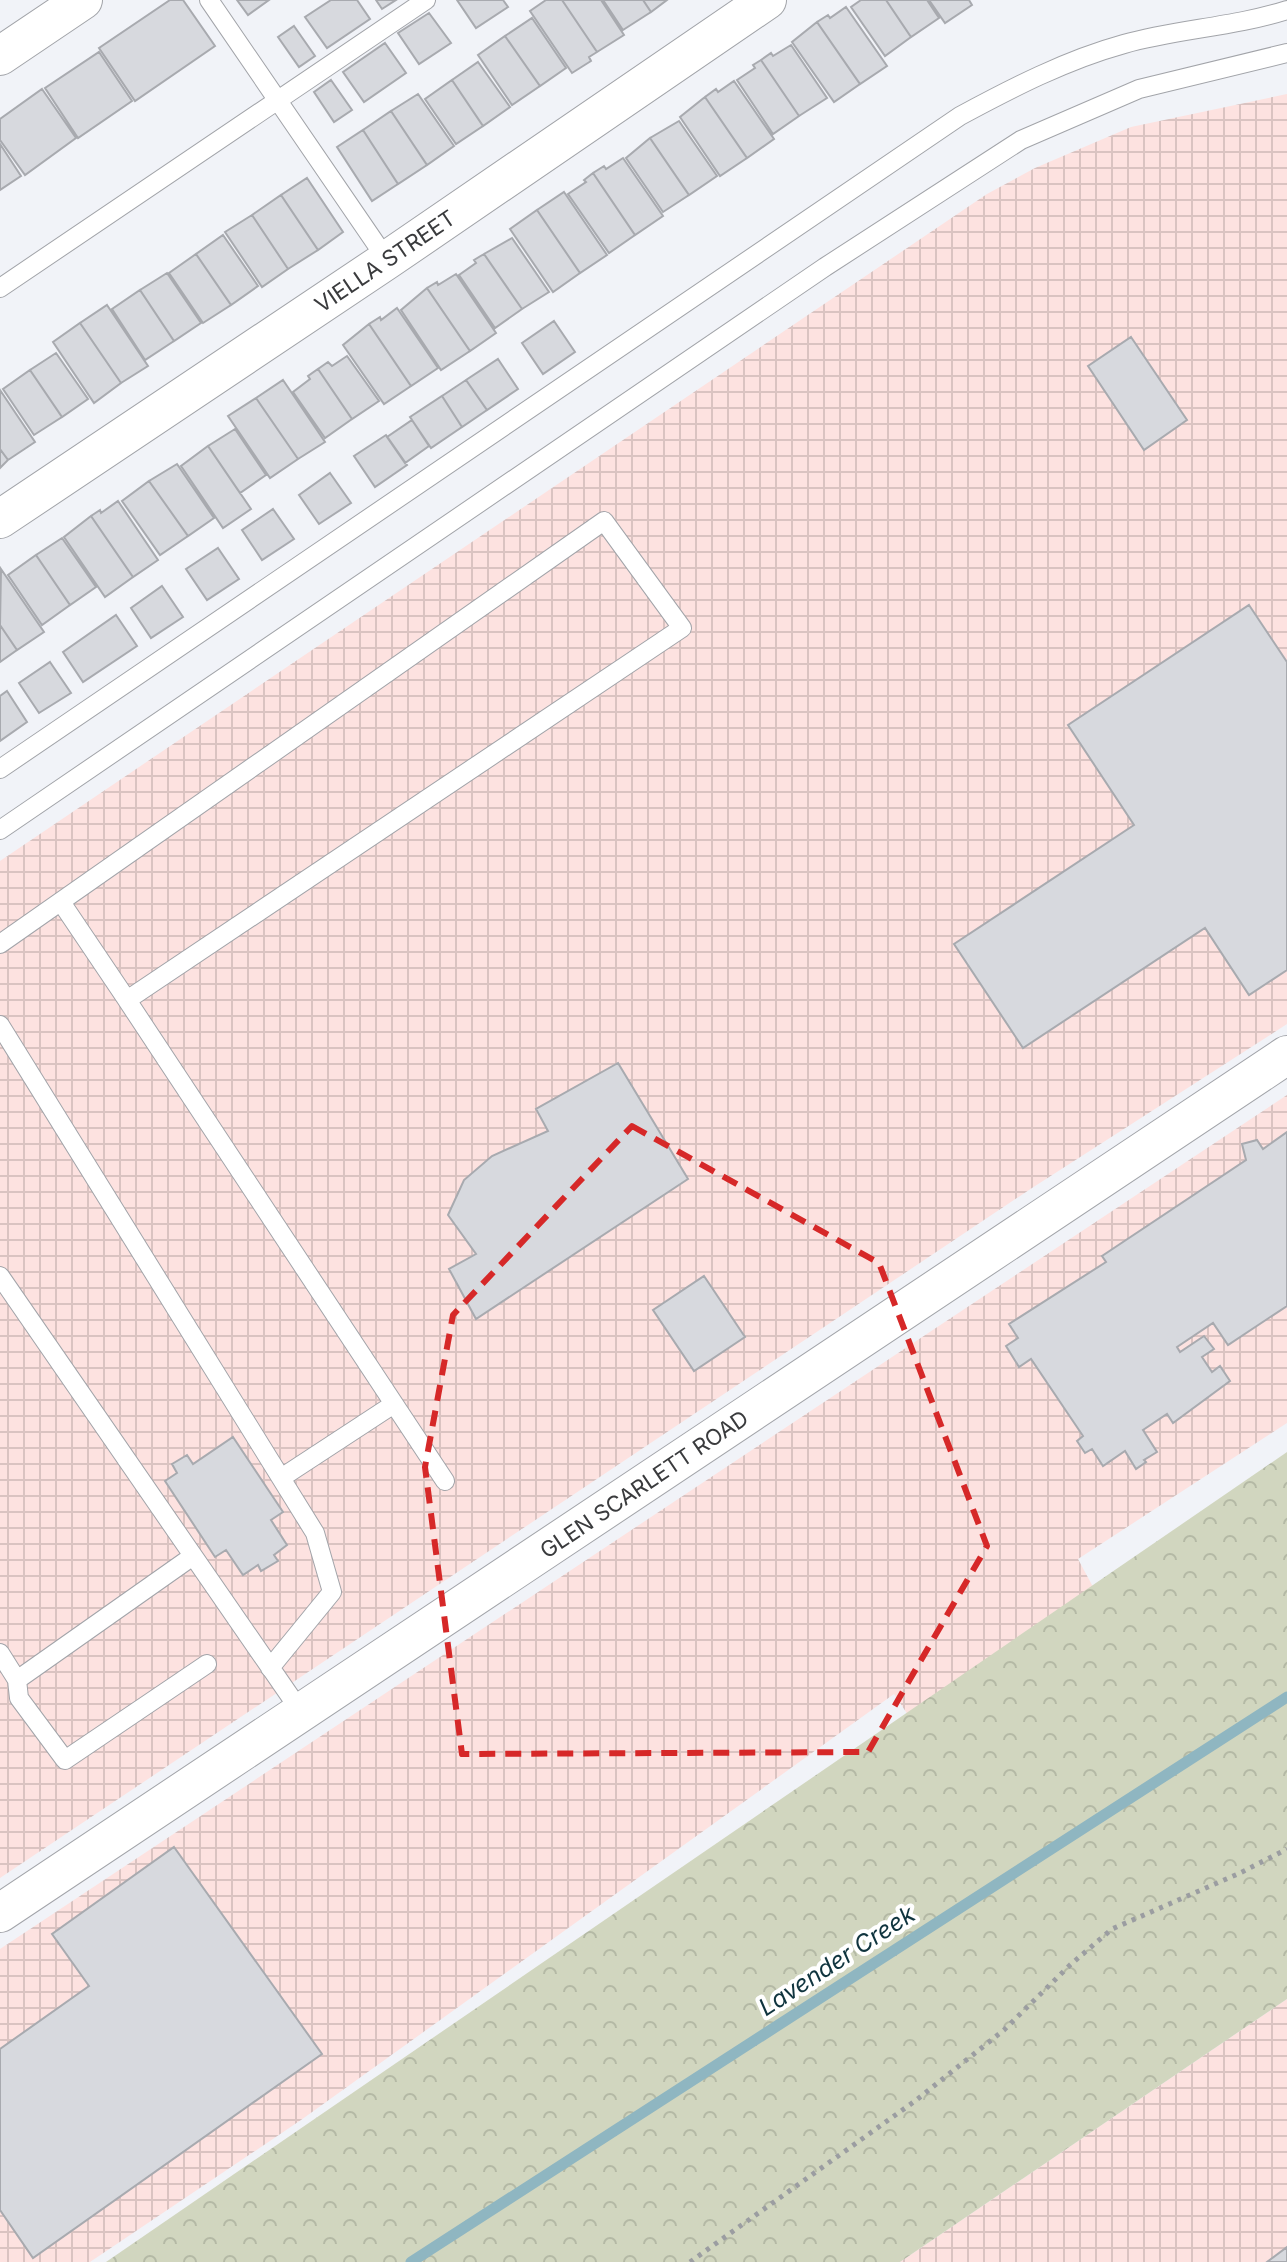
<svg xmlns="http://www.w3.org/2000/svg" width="1287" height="2262" font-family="Inter,sans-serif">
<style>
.industrial{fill:url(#industrial-grid)}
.park{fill:url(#park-crowns)}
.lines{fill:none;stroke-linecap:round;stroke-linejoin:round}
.stream{stroke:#8fb6c1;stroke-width:11}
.building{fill:#d7d9de;stroke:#a8aaaf;stroke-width:2}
.lane-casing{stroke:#a2a4a9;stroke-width:20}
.street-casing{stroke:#a2a4a9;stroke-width:40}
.path{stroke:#9b9da1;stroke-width:5;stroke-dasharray:4 6;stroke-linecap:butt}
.lane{stroke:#fff;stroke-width:18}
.street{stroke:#fff;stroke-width:38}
.marked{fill:none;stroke:#d62828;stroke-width:6;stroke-dasharray:16 10;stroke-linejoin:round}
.labels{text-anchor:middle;stroke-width:8;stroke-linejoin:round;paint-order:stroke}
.street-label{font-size:22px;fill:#3a3b3d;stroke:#fff}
.water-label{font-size:24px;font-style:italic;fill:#0f343e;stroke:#fff}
</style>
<defs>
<pattern id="industrial-grid" width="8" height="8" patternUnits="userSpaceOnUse" patternTransform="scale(2)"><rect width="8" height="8" fill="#fde2e0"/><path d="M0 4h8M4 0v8" fill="none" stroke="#dac3c1"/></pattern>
<pattern id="park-crowns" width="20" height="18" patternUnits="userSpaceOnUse" patternTransform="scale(2)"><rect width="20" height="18" fill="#d1d6bf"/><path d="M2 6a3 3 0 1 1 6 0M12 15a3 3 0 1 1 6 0" fill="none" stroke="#b4b9a5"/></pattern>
</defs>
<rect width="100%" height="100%" fill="#f1f3f8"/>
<path class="industrial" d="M 1287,94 L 1287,1024 L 1032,1188 L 0,1878 L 0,861 L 987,194 L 1035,168 L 1131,127 Z
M 1287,1095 L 1287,1423 L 1078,1559 L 1099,1598 L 912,1721 L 894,1694 L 301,2120 L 90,2262 L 0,2262 L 0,1949 Z
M 1287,1999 L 1287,2262 L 900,2262 Z"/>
<path class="park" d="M 1287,1452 L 1287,1999 L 900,2262 L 106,2262 Z"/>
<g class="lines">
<path class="stream" d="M 411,2262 L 1287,1697"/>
</g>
<path class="building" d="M 170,0 L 183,0 L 215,46 L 135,101 L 99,48 Z
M 237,0 L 269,0 L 248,15 Z
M 331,0 L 357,0 L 370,19 L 327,48 L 305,17 Z
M 376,0 L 396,0 L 382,9 Z
M 457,0 L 503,0 L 508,7 L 476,28 Z
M 546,0 L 562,0 L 597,52 L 589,57 L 591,61 L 572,73 L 530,11 Z
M 562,0 L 601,0 L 624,35 L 597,52 Z
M 603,0 L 643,0 L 651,12 L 623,30 Z
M 643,0 L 667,0 L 651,12 Z
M 861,0 L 886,0 L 911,37 L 885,56 L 851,7 Z
M 886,0 L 927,0 L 939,18 L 911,37 Z
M 929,0 L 969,0 L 972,5 L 945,23 Z
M 846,7 L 887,66 L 860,84 L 817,22 L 828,15 L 830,18 Z
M 429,13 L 451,43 L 419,64 L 398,33 Z
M 532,18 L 566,68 L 540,86 L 505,36 Z
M 817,22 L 860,84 L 834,102 L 792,42 Z
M 294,26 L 315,56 L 299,67 L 278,37 Z
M 505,36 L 540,86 L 512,105 L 478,55 Z
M 385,43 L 406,73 L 364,102 L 343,72 Z
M 791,45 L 827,98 L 799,116 L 761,60 L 771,53 L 773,56 Z
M 99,52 L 132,101 L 78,138 L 45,88 Z
M 761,60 L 799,116 L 773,134 L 737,80 L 755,68 L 753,65 Z
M 478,62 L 510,107 L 483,126 L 452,80 Z
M 331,80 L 352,110 L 334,122 L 314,92 Z
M 452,80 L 483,126 L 456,144 L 425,99 Z
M 734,81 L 774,139 L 747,158 L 705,97 L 716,89 L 718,92 Z
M 42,89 L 76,138 L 25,175 L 0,140 L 0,119 Z
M 418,94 L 454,146 L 427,165 L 391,111 Z
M 705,97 L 747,158 L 720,176 L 680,117 Z
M 391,111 L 427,165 L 398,184 L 363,130 Z
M 679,121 L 717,176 L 689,195 L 650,138 Z
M 363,130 L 398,184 L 372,201 L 337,147 Z
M 650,138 L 689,195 L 663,212 L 626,158 Z
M 0,144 L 21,176 L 0,190 Z
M 623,158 L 663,216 L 635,235 L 593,173 L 604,166 L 606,169 Z
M 593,173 L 635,235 L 609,253 L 568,194 L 586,182 L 584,180 Z
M 307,178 L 343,232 L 318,250 L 281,195 Z
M 564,192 L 607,255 L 580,273 L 537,210 Z
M 281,195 L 318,250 L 288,269 L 252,215 Z
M 537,210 L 580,273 L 553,292 L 510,229 Z
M 252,215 L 288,269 L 262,287 L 225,232 Z
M 223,235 L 258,286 L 231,305 L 196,254 Z
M 512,238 L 549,292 L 522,309 L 484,254 Z
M 196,254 L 231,305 L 203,323 L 169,273 Z
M 484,254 L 522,309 L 495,328 L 459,275 L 476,263 L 474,260 Z
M 167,273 L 201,323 L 174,341 L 140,290 Z
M 456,274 L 496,333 L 470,351 L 427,288 L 437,282 L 438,285 Z
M 427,288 L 470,351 L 441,370 L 401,310 Z
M 140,290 L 174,341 L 145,360 L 112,309 Z
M 107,305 L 148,366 L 121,383 L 80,323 Z
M 397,308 L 438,368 L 411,386 L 369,324 L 380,317 L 381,320 Z
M 554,321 L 575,352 L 543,374 L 522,343 Z
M 80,323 L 121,383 L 94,403 L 53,342 Z
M 369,324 L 411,386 L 384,404 L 343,345 Z
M 1131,337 L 1187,420 L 1144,450 L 1088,366 Z
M 56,353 L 88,399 L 62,417 L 30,370 Z
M 347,356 L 379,401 L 352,419 L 318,369 L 328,362 L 332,366 Z
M 498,359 L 518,389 L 487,410 L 466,380 Z
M 318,369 L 352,419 L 325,438 L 293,392 L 310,379 L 308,376 Z
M 30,370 L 62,417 L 34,435 L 3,389 Z
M 283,380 L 325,442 L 298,459 L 256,398 Z
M 466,380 L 487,410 L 462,427 L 442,396 Z
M 0,390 L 35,442 L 8,460 L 0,449 Z
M 442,396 L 462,427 L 431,448 L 410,417 Z
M 256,398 L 298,459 L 270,478 L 228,416 Z
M 412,420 L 429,446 L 405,463 L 387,437 Z
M 235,429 L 266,475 L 240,493 L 208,446 Z
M 386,435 L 407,465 L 375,487 L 354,456 Z
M 208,446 L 251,509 L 223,528 L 181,466 Z
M 0,449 L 8,460 L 0,468 Z
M 177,464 L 214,518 L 188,536 L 149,481 Z
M 330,473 L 351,503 L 319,524 L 299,495 Z
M 149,481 L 188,536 L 160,555 L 122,501 Z
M 118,501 L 158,560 L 133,577 L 91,516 L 100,510 L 101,513 Z
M 273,509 L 294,539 L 262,560 L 242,530 Z
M 91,516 L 133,577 L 105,597 L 64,537 Z
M 62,538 L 96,587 L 70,605 L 36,555 Z
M 218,548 L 239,579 L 207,600 L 186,569 Z
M 36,555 L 70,605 L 42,625 L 8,575 Z
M 1,569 L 44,632 L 17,650 L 0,625 Z
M 162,586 L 183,617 L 151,638 L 131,608 Z
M 1249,605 L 1287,662 L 1287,970 L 1249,995 L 1205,928 L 1023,1048 L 954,944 L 1134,825 L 1068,725 Z
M 116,615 L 137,646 L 83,682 L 63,652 Z
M 0,625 L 17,650 L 0,662 Z
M 50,662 L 71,693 L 39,713 L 19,683 Z
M 7,691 L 27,722 L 0,741 L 0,696 Z
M 618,1063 L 688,1179 L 476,1319 L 449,1269 L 476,1254 L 448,1215 L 464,1180 L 492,1156 L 548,1131 L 536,1109 Z
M 1287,1132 L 1287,1306 L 1228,1345 L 1213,1323 L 1177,1347 L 1180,1352 L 1204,1336 L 1214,1349 L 1202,1357 L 1212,1372 L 1220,1366 L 1230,1381 L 1173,1423 L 1167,1414 L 1143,1430 L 1157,1452 L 1144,1460 L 1146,1462 L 1136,1469 L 1125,1451 L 1103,1466 L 1092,1449 L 1085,1453 L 1077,1441 L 1083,1436 L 1031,1359 L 1019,1367 L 1006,1346 L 1018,1338 L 1009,1324 L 1106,1262 L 1102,1256 L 1246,1160 L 1242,1144 L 1257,1140 L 1263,1149 Z
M 704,1276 L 745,1337 L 694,1371 L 653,1310 Z
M 233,1437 L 283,1512 L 271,1520 L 287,1545 L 274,1555 L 278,1561 L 261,1571 L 258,1565 L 243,1575 L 226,1550 L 215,1557 L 165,1481 L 177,1473 L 172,1464 L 187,1455 L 193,1464 Z
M 174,1847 L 322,2054 L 33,2258 L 0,2210 L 0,2049 L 89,1986 L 52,1934 Z
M 1287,2247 L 1287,2262 L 1267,2262 Z"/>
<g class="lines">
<g class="lane-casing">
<path id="lane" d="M 209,0 L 387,260
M 0,288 L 426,0
M 0,769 L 960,116 C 1012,88 1066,60 1124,44 C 1177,29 1234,27 1287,10
M 0,830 L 825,267 L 1021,140 L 1139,89 L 1287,53
M 61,902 L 127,1000
M 0,944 L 604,521 L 682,628 L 127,1000 L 445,1481
M 0,1025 L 315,1533 L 332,1592 L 270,1668
M 0,1276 L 301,1712
M 281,1478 L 394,1404
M 0,1653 L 17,1680 L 193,1556
M 17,1680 L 19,1698 L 65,1760 L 207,1664"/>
</g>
<g class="street-casing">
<path id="street" d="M 0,56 L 83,0
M 0,519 L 387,260 L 767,0
M 0,1913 L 1287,1055"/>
</g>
<path class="path" d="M 690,2262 L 915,2101 L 1004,2030 L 1070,1965 L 1112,1929 L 1240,1873 L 1287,1849"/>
<use href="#lane" class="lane"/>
<use href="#street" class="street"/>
</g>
<path class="marked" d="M 632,1126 L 879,1263 L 987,1546 L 868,1752 L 462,1754 L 425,1467 L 453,1315 Z"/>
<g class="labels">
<g class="street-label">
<text transform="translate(385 261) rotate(-34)" y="8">VIELLA STREET</text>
<text transform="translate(644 1484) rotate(-34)" y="8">GLEN SCARLETT ROAD</text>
</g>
<g class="water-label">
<text transform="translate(837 1961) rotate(-33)" y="8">Lavender Creek</text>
</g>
</g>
</svg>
